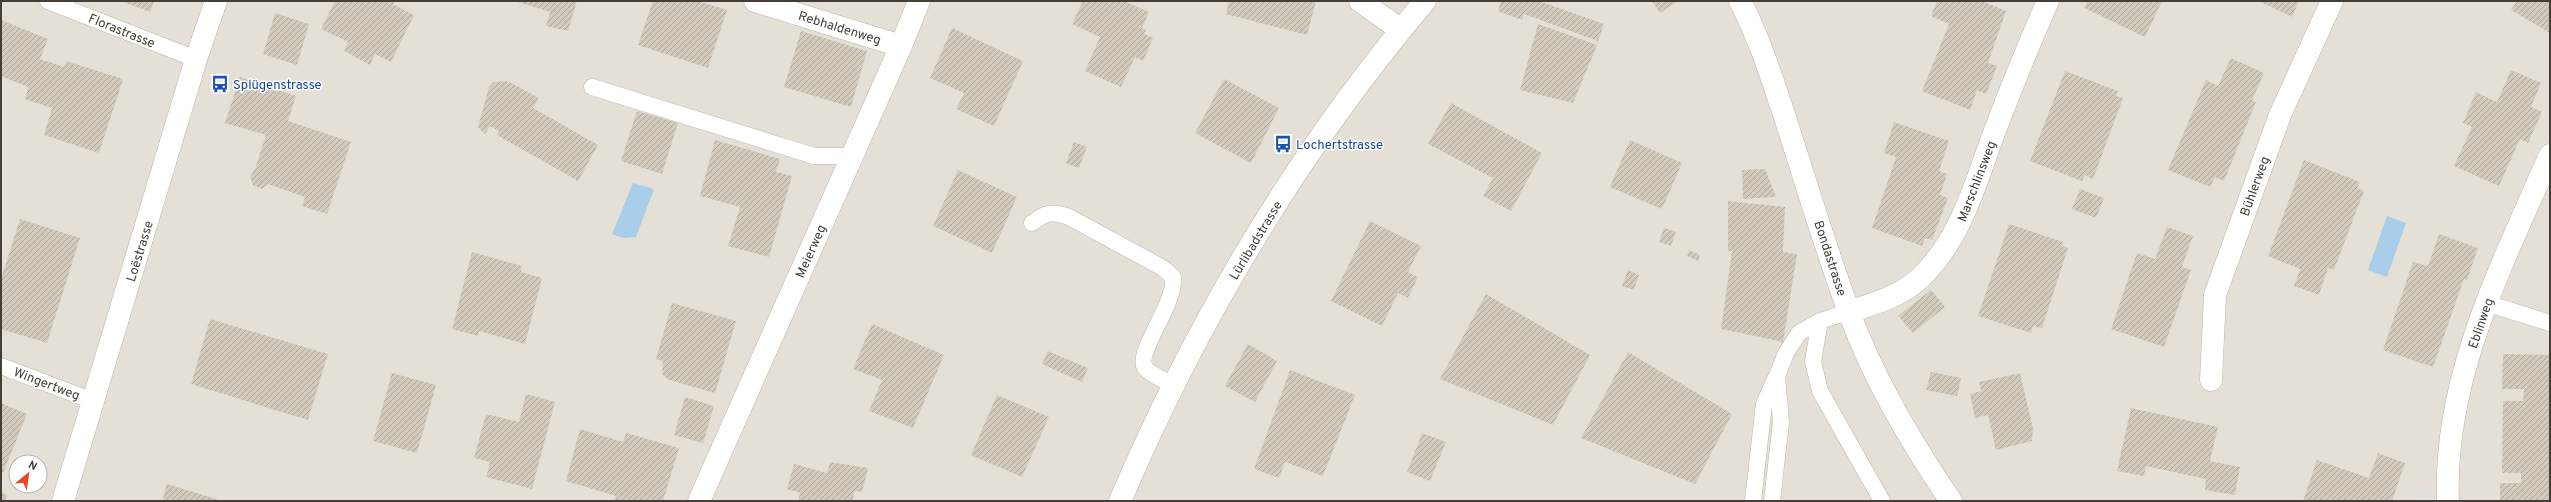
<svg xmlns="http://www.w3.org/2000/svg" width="2551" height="502" font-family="Overpass,sans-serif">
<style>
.residential{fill:#e5e0d5;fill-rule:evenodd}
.parking{fill:#e3e1de}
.water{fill:#a8cee9}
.building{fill:url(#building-hatch)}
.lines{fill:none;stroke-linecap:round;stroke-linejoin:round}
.service-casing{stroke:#bcb6aa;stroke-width:17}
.minor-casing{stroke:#bcb6aa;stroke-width:23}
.service{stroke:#fff;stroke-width:16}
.minor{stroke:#fff;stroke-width:22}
.labels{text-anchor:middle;stroke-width:3;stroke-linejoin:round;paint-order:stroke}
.street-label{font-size:13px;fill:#443e36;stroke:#fff}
.transit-label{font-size:13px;fill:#164399;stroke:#fff;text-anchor:start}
</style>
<defs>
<pattern id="building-hatch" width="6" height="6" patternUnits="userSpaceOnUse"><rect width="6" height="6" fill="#d2cabd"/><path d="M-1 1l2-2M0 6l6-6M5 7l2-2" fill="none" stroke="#aca59a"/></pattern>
</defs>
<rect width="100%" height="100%" fill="#f1eee6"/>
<path class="residential" d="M 1,1 L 2550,1 L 2550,501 L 1,501 ZM 16,462 L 40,462 L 40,486 L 16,486 Z"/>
<path class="parking" d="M 2438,490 L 2438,501 L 2411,501 L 2415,491 Z"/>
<path class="water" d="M 633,183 L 654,189 L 636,237 L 623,238 L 612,234 Z
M 2387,216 L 2406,223 L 2387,277 L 2368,270 Z"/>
<path class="building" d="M 121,1 L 154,1 L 150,12 Z
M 335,1 L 394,1 L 393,4 L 414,15 L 391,62 L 375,54 L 370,65 L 344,51 L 348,42 L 321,29 Z
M 515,1 L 577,1 L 568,31 L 546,26 L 550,12 Z
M 653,1 L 698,1 L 727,10 L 708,68 L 638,45 Z
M 1083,1 L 1124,1 L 1149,12 L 1142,28 L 1146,30 L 1144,34 L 1153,38 L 1143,61 L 1135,57 L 1121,87 L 1085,71 L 1100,37 L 1072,24 Z
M 1229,1 L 1316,1 L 1307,35 L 1226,14 Z
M 1501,1 L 1539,1 L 1604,24 L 1598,41 L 1524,14 L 1522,20 L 1498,11 Z
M 1652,1 L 1678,1 L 1660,13 Z
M 1937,1 L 1982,1 L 2006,11 L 1988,63 L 1997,66 L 1986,94 L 1977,90 L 1970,110 L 1922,91 L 1949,24 L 1931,16 Z
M 2088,1 L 2162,1 L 2145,37 L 2084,8 Z
M 2259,1 L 2299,1 L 2292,17 Z
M 2517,1 L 2550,1 L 2550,33 L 2511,10 Z
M 275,13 L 309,24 L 297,65 L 263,54 Z
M 1,20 L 48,39 L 40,59 L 64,67 L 66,61 L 123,79 L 99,153 L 44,135 L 52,108 L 25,99 L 28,87 L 1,76 Z
M 1538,24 L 1597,45 L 1573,103 L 1520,90 Z
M 952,28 L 1023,61 L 994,126 L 956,109 L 964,93 L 930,78 Z
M 801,31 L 867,51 L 851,107 L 784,87 Z
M 2231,58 L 2264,73 L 2252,100 L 2256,102 L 2224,181 L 2215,177 L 2210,187 L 2168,170 L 2206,80 L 2218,86 Z
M 2511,70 L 2541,83 L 2531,107 L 2542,112 L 2528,143 L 2520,139 L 2499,186 L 2454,166 L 2472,127 L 2463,123 L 2476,92 L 2497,102 Z
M 2065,71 L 2118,91 L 2116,96 L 2123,98 L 2093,179 L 2085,175 L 2082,181 L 2030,161 Z
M 240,77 L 296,96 L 288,121 L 351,142 L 327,214 L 302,206 L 305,197 L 268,184 L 262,189 L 253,185 L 250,177 L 255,169 L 266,135 L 225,123 Z
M 1224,79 L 1279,108 L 1251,163 L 1195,133 Z
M 507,81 L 539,98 L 533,108 L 598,145 L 578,181 L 497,135 L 499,131 L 490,126 L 485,134 L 478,127 L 489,87 L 494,82 Z
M 1451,103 L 1542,153 L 1511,211 L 1483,196 L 1493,178 L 1428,144 Z
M 637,111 L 678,123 L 662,174 L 621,161 Z
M 1894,122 L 1949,141 L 1939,171 L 1947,174 L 1940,195 L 1948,198 L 1932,240 L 1925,238 L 1922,246 L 1872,228 L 1896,157 L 1884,153 Z
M 715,140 L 780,159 L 776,172 L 792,176 L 769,257 L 728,246 L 740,207 L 700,196 Z
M 1630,140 L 1682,163 L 1662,209 L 1610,187 Z
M 1074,142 L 1087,147 L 1079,168 L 1066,163 Z
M 2304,160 L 2360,182 L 2357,188 L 2364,191 L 2334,270 L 2328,268 L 2319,295 L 2294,286 L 2300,269 L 2268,256 Z
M 1765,169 L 1776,197 L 1743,199 L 1742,170 Z
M 958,170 L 1017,197 L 992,253 L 933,226 Z
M 2080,189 L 2104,198 L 2096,218 L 2072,209 Z
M 1728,201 L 1785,207 L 1783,252 L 1797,254 L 1783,342 L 1721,329 L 1732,251 L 1728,251 Z
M 20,219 L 80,238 L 47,343 L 1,329 L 1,279 Z
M 1370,221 L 1421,246 L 1408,272 L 1418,277 L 1408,298 L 1398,293 L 1382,326 L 1331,301 Z
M 2009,224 L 2063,242 L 2062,246 L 2068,248 L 2042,328 L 2033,326 L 2031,333 L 1978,316 Z
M 2167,227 L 2193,236 L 2182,267 L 2191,270 L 2164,347 L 2111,329 L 2137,253 L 2155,259 Z
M 1664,228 L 1676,232 L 1671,246 L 1659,242 Z
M 2439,234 L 2478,248 L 2467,280 L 2464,279 L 2433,367 L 2383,350 L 2413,262 L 2428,266 Z
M 1689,250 L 1700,255 L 1698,261 L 1687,256 Z
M 472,252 L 522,266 L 521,272 L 542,278 L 525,344 L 479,331 L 478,336 L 452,329 Z
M 1628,270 L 1639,275 L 1634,290 L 1622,286 Z
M 1931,290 L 1945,307 L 1913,333 L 1898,316 Z
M 1486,294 L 1590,355 L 1553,425 L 1440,379 Z
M 672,303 L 736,321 L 715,393 L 669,380 L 662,374 L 663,361 L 656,359 Z
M 210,319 L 328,354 L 308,420 L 191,384 Z
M 872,324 L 944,355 L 913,428 L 869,411 L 882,380 L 853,369 Z
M 1248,344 L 1277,361 L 1255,402 L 1225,386 Z
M 1048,351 L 1088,368 L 1082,382 L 1042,364 Z
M 1628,352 L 1732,414 L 1695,484 L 1581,438 Z
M 2503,354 L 2550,355 L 2550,501 L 2500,501 L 2500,483 L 2521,483 L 2521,473 L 2502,473 L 2503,401 L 2523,401 L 2524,389 L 2502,389 Z
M 1290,370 L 1355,395 L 1323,476 L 1285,462 L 1279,478 L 1254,469 Z
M 1931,372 L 1961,378 L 1957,396 L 1926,390 Z
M 392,373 L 436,385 L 417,453 L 373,441 Z
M 2020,373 L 2033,429 L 2032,441 L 1996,450 L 1988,415 L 1975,418 L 1970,394 L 1981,391 L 1979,382 Z
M 526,394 L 555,402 L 532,489 L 486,477 L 490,462 L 474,458 L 486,414 L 519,422 Z
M 997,395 L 1049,417 L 1022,477 L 971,455 Z
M 685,397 L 714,406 L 703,443 L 674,435 Z
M 1,403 L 27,414 L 3,473 L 1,472 Z
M 2131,408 L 2218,427 L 2210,461 L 2240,467 L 2235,495 L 2205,490 L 2206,479 L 2146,466 L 2144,476 L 2117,471 Z
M 580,429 L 623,442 L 626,433 L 679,448 L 663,501 L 614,501 L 616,496 L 566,481 Z
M 1422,433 L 1446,442 L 1430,481 L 1407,472 Z
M 2378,453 L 2405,463 L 2392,501 L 2303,501 L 2317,460 L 2369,478 Z
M 830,462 L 868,468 L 862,492 L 855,491 L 852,501 L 798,501 L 800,493 L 787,489 L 794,464 L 827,473 Z
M 167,484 L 223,501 L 162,501 Z
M 1,492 L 7,495 L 5,501 L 1,501 Z"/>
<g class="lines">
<g class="service-casing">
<path id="service" d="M 48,1 L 196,59
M 592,87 L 814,156 L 852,156
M 1032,223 C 1046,212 1053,211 1069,217 L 1163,268 L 1173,277 C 1176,305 1135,352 1145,368 C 1151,375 1166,381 1174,386
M 2486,303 L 2550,323
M 1820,321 L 1813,361 L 1820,391 L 1882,501
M 1,366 L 93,401
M 1753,501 L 1764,404 L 1776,377
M 1772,501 L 1781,422 L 1777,376 L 1786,353 L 1799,333 L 1820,321 L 1848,312"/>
</g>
<g class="minor-casing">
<path id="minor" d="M 755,1 L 901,46
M 1360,1 L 1401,30
M 1740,1 C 1759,37 1771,76 1784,114 C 1805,180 1825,247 1849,312 C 1874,380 1910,441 1951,501
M 1848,312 C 1873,304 1899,297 1919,279 C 1961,240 1975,184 1994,133 C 2011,88 2029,44 2048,1
M 2211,380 L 2215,295 L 2280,115 L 2332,1
M 63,501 L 196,59 L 216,1
M 699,501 L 901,46 L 919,1
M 1120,501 C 1197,321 1299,150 1425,1
M 2448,501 C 2443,378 2502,265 2550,155"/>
</g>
<use href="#service" class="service"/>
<use href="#minor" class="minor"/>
</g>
<defs>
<g id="bus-bare" transform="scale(1.38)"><path d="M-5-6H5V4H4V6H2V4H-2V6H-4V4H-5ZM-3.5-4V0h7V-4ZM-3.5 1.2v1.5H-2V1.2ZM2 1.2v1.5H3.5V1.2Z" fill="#1a4fb4" stroke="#fff" stroke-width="2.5" paint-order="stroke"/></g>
</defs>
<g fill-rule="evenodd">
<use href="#bus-bare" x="220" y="84"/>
<use href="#bus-bare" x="1283" y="144"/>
</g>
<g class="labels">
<g class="street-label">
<text transform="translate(840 27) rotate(17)" y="5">Rebhaldenweg</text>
<text transform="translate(122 30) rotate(22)" y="5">Florastrasse</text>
<text transform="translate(1976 181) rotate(-69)" y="5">Marschlinsweg</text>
<text transform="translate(2254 186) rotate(-70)" y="5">Bühlerweg</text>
<text transform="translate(1255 240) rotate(-59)" y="5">Lürlibadstrasse</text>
<text transform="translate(139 251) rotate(-73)" y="5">Loëstrasse</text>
<text transform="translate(810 251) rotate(-66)" y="5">Meierweg</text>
<text transform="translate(1831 258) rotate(72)" y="5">Bondastrasse</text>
<text transform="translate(2480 323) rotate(-71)" y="5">Eblinweg</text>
<text transform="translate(47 383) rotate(21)" y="5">Wingertweg</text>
</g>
<g class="transit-label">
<text x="233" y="89">Splügenstrasse</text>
<text x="1296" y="149">Lochertstrasse</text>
</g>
</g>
<rect width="2551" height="502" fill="none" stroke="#443e36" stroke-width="4"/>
<g transform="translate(28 474) rotate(29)"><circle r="19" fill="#ffffff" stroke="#b4b2af"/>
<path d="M0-3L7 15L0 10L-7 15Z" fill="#e64629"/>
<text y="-6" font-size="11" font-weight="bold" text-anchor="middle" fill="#443e36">N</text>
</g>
</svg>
